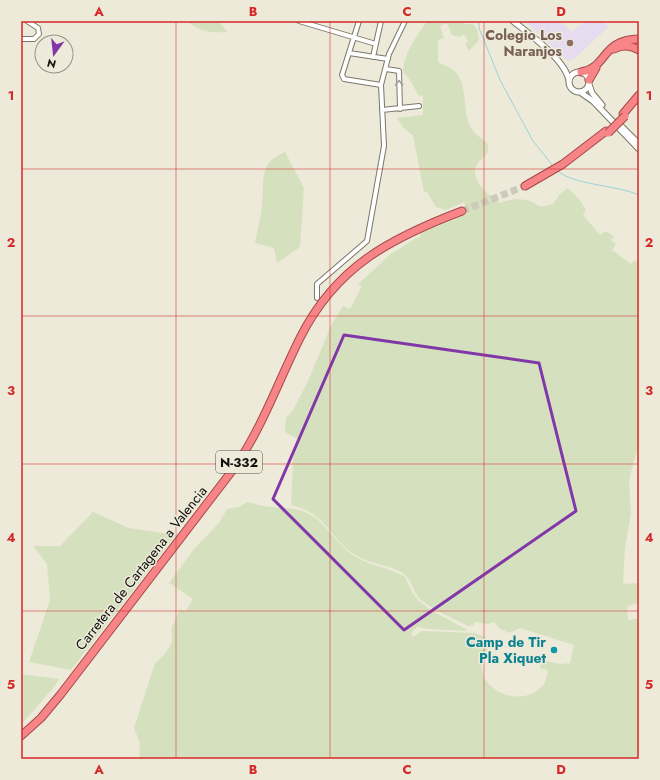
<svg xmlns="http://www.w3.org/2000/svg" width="660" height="780" font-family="Jost,sans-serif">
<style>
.education{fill:#e6dbef}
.green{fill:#d5e1be}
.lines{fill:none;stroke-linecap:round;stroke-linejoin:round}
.stream{stroke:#9ad3d9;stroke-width:1}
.trunk-tunnel{stroke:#cccabb;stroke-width:7;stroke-dasharray:7 3.5;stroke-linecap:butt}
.minor-casing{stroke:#7a7869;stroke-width:6}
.tertiary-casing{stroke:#7a7869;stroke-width:7}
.trunk-casing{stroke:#a64948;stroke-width:9}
.minor{stroke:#fff;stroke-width:4}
.tertiary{stroke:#fff;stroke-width:5}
.trunk{stroke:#f78486;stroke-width:7}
.trunk-bridge-casing{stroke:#a64948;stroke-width:9;stroke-linecap:butt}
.trunk-bridge{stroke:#f78486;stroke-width:7}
.oneway{stroke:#a1a09e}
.marked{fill:none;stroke:#8237a9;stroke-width:3;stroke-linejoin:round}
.grid{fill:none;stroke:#d62828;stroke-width:1;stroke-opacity:0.55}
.education-dot{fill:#8d6e63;stroke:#edeada;stroke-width:1.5}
.culture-dot{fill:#0f9aa8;stroke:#edeada;stroke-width:1.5}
.labels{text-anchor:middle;stroke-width:3;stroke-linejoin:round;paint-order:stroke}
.shield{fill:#edeada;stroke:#54534a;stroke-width:1}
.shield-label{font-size:13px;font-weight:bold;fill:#13120d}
.education-label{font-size:14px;font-weight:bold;fill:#785e54;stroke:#edeada;text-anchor:end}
.street-label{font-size:14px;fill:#13120d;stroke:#edeada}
.culture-label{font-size:14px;font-weight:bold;fill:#0d838f;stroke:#edeada;text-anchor:end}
.neatline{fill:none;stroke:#d62828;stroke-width:1.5}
.grid-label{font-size:13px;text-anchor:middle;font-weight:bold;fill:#d62828}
</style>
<rect width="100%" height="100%" fill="#edeada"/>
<path class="education" d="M 525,21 L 560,21 L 572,32 L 585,21 L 603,21 L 608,27 L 574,59 L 568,61 Z"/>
<path class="green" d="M 187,21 L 219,21 L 227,32 C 211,33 199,32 187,21 Z
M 427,21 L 460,21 L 465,24 L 473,24 L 477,29 L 479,40 L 469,51 L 465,44 L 468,41 L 464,34 L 460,37 L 452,35 L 447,23 L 440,26 L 444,38 L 438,40 L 438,62 C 443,65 448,66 452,69 C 470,83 461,111 471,128 C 475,136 484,138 488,145 C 488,158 484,155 478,163 C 467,178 489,196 500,203 C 509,200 516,198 526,200 C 539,202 534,210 553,204 L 560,194 L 568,188 L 580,200 L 586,210 L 583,215 L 600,235 L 606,231 L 614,237 L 611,240 L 616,244 L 612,250 L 631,264 L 635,260 L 639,263 L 639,447 L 633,464 L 629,482 L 631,513 L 625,548 L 623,584 L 639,583 L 639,603 L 627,606 L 628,620 L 639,618 L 639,759 L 139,759 L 140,743 L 134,728 L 155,663 C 165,656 176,642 171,630 L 180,609 L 186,611 L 193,599 L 169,583 L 194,549 L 219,523 L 227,509 L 239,507 L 247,502 C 253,502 258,506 264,506 C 283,509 301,506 317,519 C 330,530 339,546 354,556 C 369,566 389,567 405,577 L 412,592 L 418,600 L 432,611 L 466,629 L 466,631 L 429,629 L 417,627 L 411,633 L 413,637 L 422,631 L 475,633 L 485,637 L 489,645 C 487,654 480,659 482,670 C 486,695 524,706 541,687 C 546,683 547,676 548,670 L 540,668 L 542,660 L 561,664 L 570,663 L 574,645 L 520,628 L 509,633 L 500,629 L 494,622 L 488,624 L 474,622 L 474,625 L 468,626 C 453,618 434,611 420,599 C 412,591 412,578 401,572 C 387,564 369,564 355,555 C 328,537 328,514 291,505 L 293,458 L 298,439 L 285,432 L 286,418 L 293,410 L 308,381 L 331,326 L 343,306 L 350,309 L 362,286 L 358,284 L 391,254 L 416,238 L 419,238 L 421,233 L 467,214 L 464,202 L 446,210 L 436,207 L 427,192 L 424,192 L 413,136 L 403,127 L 397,118 L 423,115 L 423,96 L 418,95 L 412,83 L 403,71 C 404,52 417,36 427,21 Z
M 285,152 L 304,188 L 300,247 L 277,263 L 274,248 L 255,243 C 257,231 261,218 262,205 C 265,182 257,163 285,152 Z
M 93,512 L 129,528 L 176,535 L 71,670 L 29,662 L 50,600 L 47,564 L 33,546 L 60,546 Z
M 21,674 L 59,679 L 54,687 L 21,725 Z"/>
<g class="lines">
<path class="stream" d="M 479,21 L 479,28 L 500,80 L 533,141 L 553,166
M 558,171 C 573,185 617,185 639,195"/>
<path class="trunk-tunnel" d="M 462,211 L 525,186"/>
<g class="minor-casing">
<path id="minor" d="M 299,21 L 376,44
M 359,21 L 342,75 L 344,79 L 381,85
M 21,39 L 34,39 L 39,34 L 38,28 L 27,21
M 349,53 L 388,59
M 373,57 L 381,21
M 386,69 L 399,71 L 400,109
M 382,110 L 419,106
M 317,298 L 317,284 L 367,241 L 384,146 L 381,85 L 389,54 L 405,21"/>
</g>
<g class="tertiary-casing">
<path id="tertiary" d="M 513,21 C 529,34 566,60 569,81
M569 82a10 10 0 1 1 20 0a10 10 0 1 1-20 0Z
M 589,84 L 592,93 L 602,105
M 580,92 L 593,101 L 639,149
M 617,122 L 639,144"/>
</g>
<g class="trunk-casing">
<path id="trunk" d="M 614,49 C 623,45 630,45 639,50
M 581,72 C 609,67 600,40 639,39
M 589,80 L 596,68
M 623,114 L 639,95
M 525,186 L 563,164 L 606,131
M 21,736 L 41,718 L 61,694 L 235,467 C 263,426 278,382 300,338 C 336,266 391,238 462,211"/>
</g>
<use href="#minor" class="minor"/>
<use href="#tertiary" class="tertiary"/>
<use href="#trunk" class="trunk"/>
<g class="trunk-bridge-casing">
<path id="trunk-bridge" d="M 608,133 L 625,116"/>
</g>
<use href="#trunk-bridge" class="trunk-bridge"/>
</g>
<defs><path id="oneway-chevron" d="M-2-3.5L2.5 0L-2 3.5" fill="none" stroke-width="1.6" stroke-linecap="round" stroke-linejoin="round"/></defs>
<use class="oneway" href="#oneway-chevron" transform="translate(399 83) rotate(-92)"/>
<path class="marked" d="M 344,335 L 539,363 L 576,511 L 404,630 L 273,499 Z"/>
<path class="grid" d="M 176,21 L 176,759M 330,21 L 330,759M 484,21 L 484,759M 21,169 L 639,169M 21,316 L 639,316M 21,464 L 639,464M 21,611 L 639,611"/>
<circle class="education-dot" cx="570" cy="43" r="4"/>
<circle class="culture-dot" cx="554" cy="650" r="4"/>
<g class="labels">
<rect class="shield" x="216" y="451" width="46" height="22" rx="3"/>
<g class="shield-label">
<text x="239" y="467">N-332</text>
</g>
<g class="education-label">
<text x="562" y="40">Colegio Los<tspan x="562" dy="16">Naranjos</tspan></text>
</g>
<g class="street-label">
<text transform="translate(141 568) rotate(-52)" y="5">Carretera de Cartagena a Valencia</text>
</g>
<g class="culture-label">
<text x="546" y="647">Camp de Tir<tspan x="546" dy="16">Pla Xiquet</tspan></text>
</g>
</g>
<rect width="660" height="780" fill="none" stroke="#edeada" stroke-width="44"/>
<g transform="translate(54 54) rotate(195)"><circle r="19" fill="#edeada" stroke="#969488"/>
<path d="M0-3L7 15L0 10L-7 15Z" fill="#8237a9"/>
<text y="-6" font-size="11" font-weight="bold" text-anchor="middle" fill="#13120d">N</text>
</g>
<rect x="22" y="22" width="616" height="736" class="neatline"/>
<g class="grid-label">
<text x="99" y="16">A</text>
<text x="253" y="16">B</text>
<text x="407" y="16">C</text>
<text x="561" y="16">D</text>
<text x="11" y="100">1</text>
<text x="649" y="100">1</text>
<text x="11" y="247">2</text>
<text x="649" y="247">2</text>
<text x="11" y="395">3</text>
<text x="649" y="395">3</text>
<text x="11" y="542">4</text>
<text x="649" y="542">4</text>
<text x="11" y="689">5</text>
<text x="649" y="689">5</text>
<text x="99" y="774">A</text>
<text x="253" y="774">B</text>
<text x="407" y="774">C</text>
<text x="561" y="774">D</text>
</g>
</svg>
